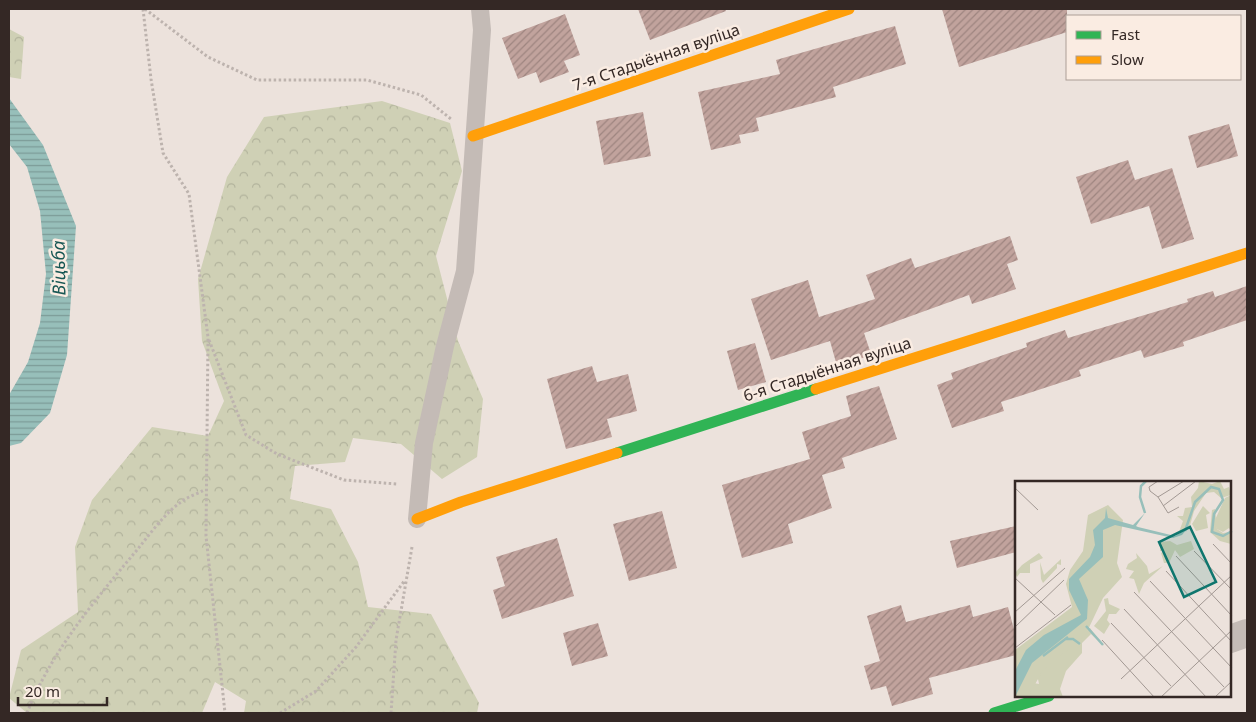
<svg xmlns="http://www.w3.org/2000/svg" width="1256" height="722" font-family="'Noto Sans',sans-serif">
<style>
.forest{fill:url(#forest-crowns)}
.water{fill:url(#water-rules)}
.building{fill:url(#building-hatch)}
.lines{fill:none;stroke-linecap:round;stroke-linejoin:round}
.path{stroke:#bdb3ae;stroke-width:3;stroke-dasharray:2.5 2.5;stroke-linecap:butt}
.lane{stroke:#c4bbb6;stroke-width:18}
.street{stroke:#c4bbb6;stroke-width:28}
.fast{stroke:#30b455;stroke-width:11}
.slow{stroke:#ff9f0a;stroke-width:11}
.labels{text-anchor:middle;stroke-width:5;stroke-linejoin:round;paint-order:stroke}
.street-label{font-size:16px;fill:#342825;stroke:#faece2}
.water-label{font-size:18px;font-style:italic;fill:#185754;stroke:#faece2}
.inset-river{fill:none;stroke:#97bfba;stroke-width:2.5}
.inset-road{fill:none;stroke:#a29893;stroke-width:1}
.view{fill:#0f766e;fill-opacity:0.15;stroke:#0f766e;stroke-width:2.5}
.inset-edge{fill:none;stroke:#342825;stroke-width:2.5}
</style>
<defs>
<pattern id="forest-crowns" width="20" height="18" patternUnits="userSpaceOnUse" patternTransform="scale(1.25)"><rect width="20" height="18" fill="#cfd0b5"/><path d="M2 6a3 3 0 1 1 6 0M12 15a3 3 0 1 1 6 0" fill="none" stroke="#b2b39c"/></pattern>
<pattern id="water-rules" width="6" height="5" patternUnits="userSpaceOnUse" patternTransform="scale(1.25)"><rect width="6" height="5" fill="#97bfba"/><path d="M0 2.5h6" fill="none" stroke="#7c9b97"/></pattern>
<pattern id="building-hatch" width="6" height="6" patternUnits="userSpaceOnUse" patternTransform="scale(1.25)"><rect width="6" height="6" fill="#c1a39d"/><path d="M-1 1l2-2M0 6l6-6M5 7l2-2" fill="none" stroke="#9e8580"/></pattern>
</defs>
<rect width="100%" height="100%" fill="#ece2dc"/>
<path class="forest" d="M 9,29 L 24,37 L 21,79 L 9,77 Z
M 382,101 L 450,123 L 462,171 L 436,256 L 458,341 L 483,399 L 477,457 L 442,479 L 401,444 L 353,438 L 345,462 L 295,466 L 290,499 L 331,509 L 358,562 L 368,607 L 431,614 L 479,703 L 477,713 L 244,713 L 246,701 L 215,682 L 202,713 L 27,713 L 9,698 L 21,650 L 78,612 L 75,547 L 92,500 L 152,427 L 208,436 L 224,401 L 202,341 L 198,279 L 227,177 L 264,117 Z"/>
<path class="water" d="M 9,98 L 43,145 L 76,226 L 67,355 L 50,413 L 21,443 L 9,446 L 9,395 L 28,362 L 40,323 L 46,274 L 40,211 L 27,167 L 9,144 Z"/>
<path class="building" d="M 638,9 L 725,9 L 726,11 L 650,40 Z
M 942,9 L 1067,9 L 1067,32 L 959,67 Z
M 565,14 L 580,55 L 564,61 L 569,72 L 540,83 L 536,72 L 518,79 L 502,38 Z
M 895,26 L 906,64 L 833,87 L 836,97 L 756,118 L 759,131 L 739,135 L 741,143 L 711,150 L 698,92 L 780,74 L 776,60 Z
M 643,112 L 651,156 L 604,165 L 596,121 Z
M 1229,124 L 1238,156 L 1197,168 L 1188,136 Z
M 1128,160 L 1135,180 L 1172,168 L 1194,239 L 1162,249 L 1149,206 L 1091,224 L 1076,177 Z
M 1010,236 L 1018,260 L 1007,264 L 1016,289 L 972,304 L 969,295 L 864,333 L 870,351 L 868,352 L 869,356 L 837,366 L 830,341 L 771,360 L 751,299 L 808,280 L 819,317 L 875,299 L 866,275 L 911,258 L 915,268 Z
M 1247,286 L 1247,320 L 1183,342 L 1184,346 L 1144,358 L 1141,350 L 1079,370 L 1081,376 L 1001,402 L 1004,411 L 952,428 L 937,385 L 953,379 L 951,373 L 1027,347 L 1026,343 L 1065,330 L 1068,338 L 1188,302 L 1187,299 L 1213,291 L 1215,297 Z
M 755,343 L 766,382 L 738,390 L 727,351 Z
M 592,366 L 597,382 L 628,374 L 637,411 L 607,419 L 612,437 L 566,449 L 547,379 Z
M 879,386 L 897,439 L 842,458 L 845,468 L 822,475 L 832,508 L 788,524 L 793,543 L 742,558 L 722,485 L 810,459 L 802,432 L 851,416 L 846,396 Z
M 662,511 L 677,568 L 629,581 L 613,524 Z
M 1016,526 L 1016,552 L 957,568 L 950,541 Z
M 557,538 L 574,596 L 502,619 L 493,590 L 505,586 L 496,557 Z
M 901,605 L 906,622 L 970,605 L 973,617 L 1008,607 L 1016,637 L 1016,655 L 929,678 L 933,694 L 892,706 L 886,686 L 871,690 L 864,666 L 880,661 L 867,616 Z
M 598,623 L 608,656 L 572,666 L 563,633 Z"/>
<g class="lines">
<path class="path" d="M 143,9 L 151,79 L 163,153 L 189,194 L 208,337 L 206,536 L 225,713
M 145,9 L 208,57 L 257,80 L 367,80 L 421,95 L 451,119
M 209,340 L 246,435 L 277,454 L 344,480 L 397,484
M 27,713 C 51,652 95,600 137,550 C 150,534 164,514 181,502 C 187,497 197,494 204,490
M 280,713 L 316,691 L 356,647 L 405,580
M 391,713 L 396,640 L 412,547"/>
<path class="lane" d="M 417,519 L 424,443 L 445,346 L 465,271 L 482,30 L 480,9"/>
<path class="street" d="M 1230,639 L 1247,633"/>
<path class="fast" d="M 617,453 L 816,389
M 994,713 L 1049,696"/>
<path class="slow" d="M 473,136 L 849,9
M 816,389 L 1247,253
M 417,519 L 461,502 L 617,453"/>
</g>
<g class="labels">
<g class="street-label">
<text transform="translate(656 57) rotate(-19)" y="6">7-я Стадыённая вуліца</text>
<text transform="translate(827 369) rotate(-18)" y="6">6-я Стадыённая вуліца</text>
</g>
<g class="water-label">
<text transform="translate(59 268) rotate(-91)" y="6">Віцьба</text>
</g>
</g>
<g transform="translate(1015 481)">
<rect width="216" height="216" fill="#ece2dc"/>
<path d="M 216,14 L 216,50 L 214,47 L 208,51 L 202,48 L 199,41 L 210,17 Z" fill="#cfd0b5"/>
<path d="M 184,0 L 197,3 L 205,0 L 209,8 L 214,6 L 216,14 L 206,17 L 199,11 L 191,12 L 179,30 L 174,48 L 164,51 L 168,40 L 162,35 L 168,35 L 170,27 L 177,26 L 176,16 L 183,7 ZM 188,25 L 195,32 L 191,34 L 193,47 L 181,50 L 177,43 ZM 200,28 L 202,48 L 208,52 L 216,51 L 216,63 L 205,60 L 195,51 L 197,29 ZM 155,60 L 162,64 L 176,60 L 179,68 L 165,76 L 160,69 L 154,82 L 149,82 L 146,72 L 150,70 L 145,70 L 145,61 ZM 24,72 L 28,77 L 15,83 L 15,92 L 5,92 L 2,96 L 0,92 L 7,84 ZM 121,72 L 132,85 L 134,93 L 148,85 L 129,102 L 124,113 L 119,98 L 114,97 L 119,90 L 111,88 L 113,83 L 122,77 ZM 46,78 L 46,84 L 42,83 L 42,87 L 28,102 L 26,98 L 25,81 L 29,94 ZM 93,117 L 94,123 L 105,128 L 101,133 L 94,133 L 92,139 L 95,143 L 89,153 L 79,145 L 91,130 L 89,118 ZM 75,147 L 89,165 L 76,153 L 67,162 L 67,172 L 51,190 L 45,208 L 48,216 L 12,216 L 19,202 L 24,203 L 22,193 Z" fill="#cfd0b5"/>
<path d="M 93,24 L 108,39 L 102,82 L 107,96 L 88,117 L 70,155 L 28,189 L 13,216 L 0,216 L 0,169 L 57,126 L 51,103 L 55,89 L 68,70 L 73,34 Z" fill="#cfd0b5"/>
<path d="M 91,27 L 93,37 L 118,44 L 130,32 L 121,45 L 123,46 L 160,55 L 172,48 L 167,54 L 158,57 L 100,44 L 88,49 L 88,76 L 64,98 L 73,119 L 72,138 L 17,182 L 0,216 L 0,190 L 11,169 L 29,154 L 66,134 L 54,109 L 54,98 L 75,76 L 80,64 L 78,49 L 90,37 Z" fill="#97bfba"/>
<path class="inset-river" d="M 130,32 L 125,16 L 126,5 L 131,0M 170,50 L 180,21 L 196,6 L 204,8 L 208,19 L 199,33 L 197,51 L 208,55 L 217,50M 71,145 L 88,164M 50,158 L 58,158 L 65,163M 28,175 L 53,156"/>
<path class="inset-road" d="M 143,0 L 134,6 L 135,10 L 143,16 L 153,32 L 164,26M 0,7 L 23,29M 143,16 L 169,0M 148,25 L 181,0M 198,63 L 217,83M 179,70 L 217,109M 161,75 L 217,135M 151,90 L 217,161M 0,97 L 40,134M 135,100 L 217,187M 119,111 L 209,206M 109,128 L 192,217M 0,131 L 50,87M 96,142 L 156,205M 0,146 L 49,99M 87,159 L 140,217M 0,167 L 56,124M 106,198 L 217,94M 145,217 L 217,149M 199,217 L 217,200"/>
<path class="view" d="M 175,46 L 201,101 L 169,116 L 144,61 Z"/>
<rect width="216" height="216" class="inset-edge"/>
</g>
<rect width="1256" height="722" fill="none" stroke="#342825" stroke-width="20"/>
<rect x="1066" y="15" width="175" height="65" fill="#faece2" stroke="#ab9e96"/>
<rect x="1076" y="31" width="25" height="8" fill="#30b455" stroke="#ab9e96"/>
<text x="1111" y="40" font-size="15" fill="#342825">Fast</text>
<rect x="1076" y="56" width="25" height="8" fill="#ff9f0a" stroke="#ab9e96"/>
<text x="1111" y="65" font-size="15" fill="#342825">Slow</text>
<path d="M18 697v8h89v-8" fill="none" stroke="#342825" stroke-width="2.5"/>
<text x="25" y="697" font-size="15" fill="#342825" stroke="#faece2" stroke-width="4" paint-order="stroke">20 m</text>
</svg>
